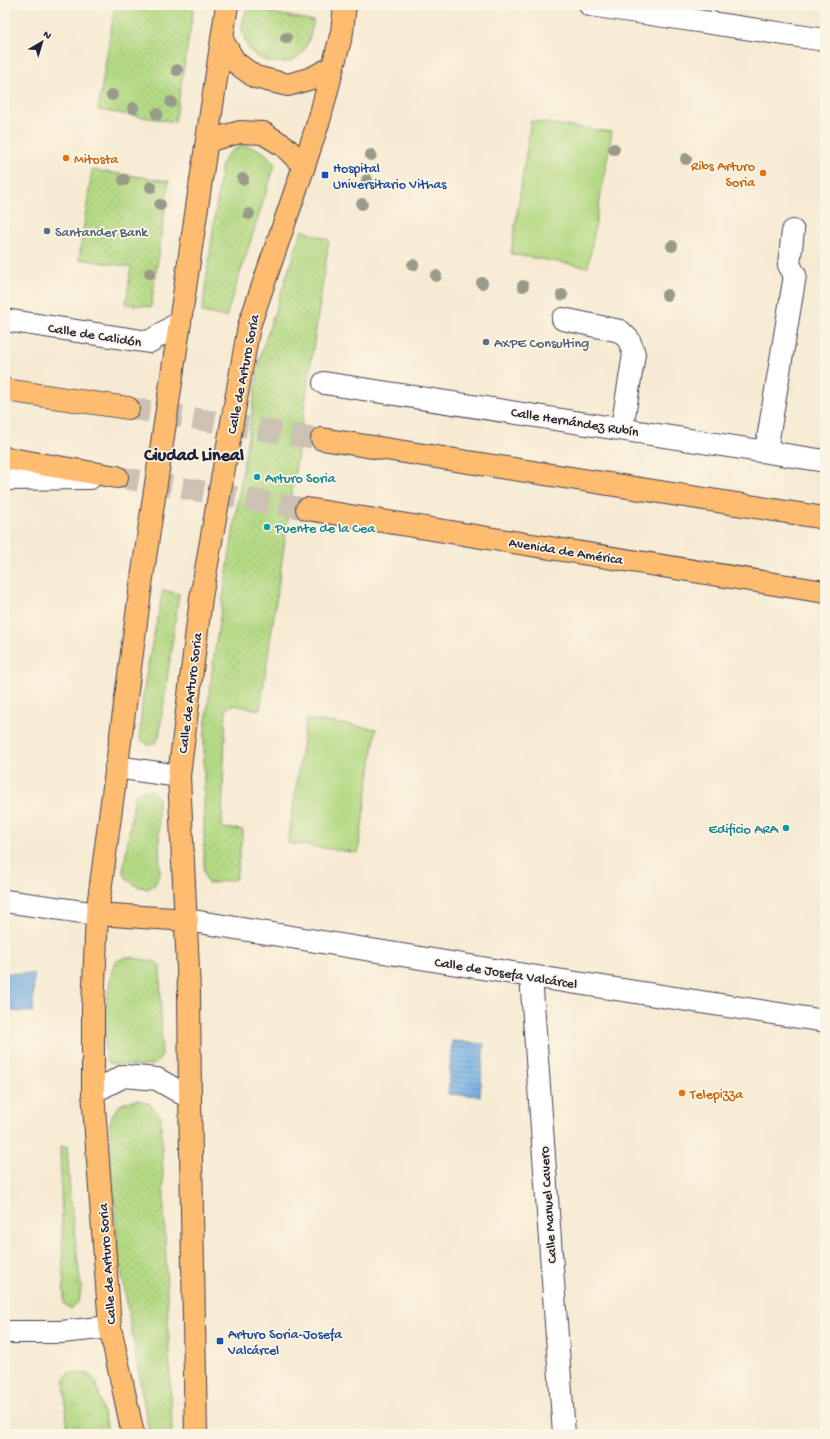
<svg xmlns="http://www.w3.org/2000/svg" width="830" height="1439" font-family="'Gochi Hand',sans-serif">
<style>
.grass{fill:url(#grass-tufts);stroke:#6b7e5f}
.park{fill:#b4d983;stroke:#6b7e5f}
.garden{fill:url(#garden-dots);stroke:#6b7e5f}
.water{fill:url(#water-rules);stroke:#4a688f}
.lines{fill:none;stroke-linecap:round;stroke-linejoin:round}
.highway-tunnel{stroke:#ccc2b4;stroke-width:22;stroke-dasharray:22 11;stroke-linecap:butt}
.minor-casing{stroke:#424052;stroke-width:24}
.major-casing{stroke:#424052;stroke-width:24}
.highway-casing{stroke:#424052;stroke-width:24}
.minor{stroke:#fff;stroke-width:22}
.major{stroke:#fdbc6f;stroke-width:22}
.highway{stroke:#fdbc6f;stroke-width:22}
.tree{fill:#9a9a8b}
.food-dot{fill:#e8710a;stroke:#fcf5e5;stroke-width:1.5}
.transit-dot{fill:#1a4fb4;stroke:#fcf5e5;stroke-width:1.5}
.service-dot{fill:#5c6f8a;stroke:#fcf5e5;stroke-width:1.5}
.culture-dot{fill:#0f9aa8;stroke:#fcf5e5;stroke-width:1.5}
.labels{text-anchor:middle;stroke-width:3.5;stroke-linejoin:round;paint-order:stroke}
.food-label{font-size:14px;fill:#c56008;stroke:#fcf5e5;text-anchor:start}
.transit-label{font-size:14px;fill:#164399;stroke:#fcf5e5;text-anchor:start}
.service-label{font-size:14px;fill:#4e5e75;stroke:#fcf5e5;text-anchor:start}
.street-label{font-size:14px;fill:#22223b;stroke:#fcf5e5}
.culture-label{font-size:14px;fill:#0d838f;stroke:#fcf5e5;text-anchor:start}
.district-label{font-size:18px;font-weight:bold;fill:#22223b;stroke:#fcf5e5}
</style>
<defs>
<pattern id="grass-tufts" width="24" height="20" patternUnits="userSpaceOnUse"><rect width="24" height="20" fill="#b4d983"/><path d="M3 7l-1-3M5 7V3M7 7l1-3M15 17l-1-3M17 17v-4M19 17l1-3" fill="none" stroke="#9aba72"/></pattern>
<pattern id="garden-dots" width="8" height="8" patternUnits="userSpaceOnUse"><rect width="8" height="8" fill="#b4d983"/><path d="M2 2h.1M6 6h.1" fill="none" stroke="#9aba72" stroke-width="1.8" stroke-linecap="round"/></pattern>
<pattern id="water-rules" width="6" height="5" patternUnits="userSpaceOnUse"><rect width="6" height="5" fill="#72aee3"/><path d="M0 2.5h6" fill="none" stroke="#5d8db9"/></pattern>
</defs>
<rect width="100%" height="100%" fill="#fcf5e5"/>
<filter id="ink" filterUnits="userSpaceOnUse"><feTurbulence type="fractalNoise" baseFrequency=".025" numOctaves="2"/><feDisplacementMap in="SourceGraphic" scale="8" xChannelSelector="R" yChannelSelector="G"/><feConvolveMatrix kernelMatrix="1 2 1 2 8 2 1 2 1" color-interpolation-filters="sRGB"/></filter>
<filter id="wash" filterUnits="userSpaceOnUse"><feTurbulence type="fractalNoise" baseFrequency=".012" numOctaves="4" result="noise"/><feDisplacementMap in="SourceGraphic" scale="16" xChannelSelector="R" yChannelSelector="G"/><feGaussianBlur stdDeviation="0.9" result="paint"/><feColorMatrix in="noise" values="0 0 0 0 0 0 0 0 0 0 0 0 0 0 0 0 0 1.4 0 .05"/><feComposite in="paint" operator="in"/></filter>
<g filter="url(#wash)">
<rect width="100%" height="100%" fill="#f6ead2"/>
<path class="grass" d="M 60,1146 L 67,1146 L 70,1193 L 81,1288 L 79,1301 L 71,1309 L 64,1304 Z
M 69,1373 L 88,1374 L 96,1381 L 108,1434 L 68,1434 L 64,1380 Z"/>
<path class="park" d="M 531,121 L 612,132 L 588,267 L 511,254 Z
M 306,719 L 376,729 L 358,853 L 288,843 Z"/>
<path class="garden" d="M 115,5 L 194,5 L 175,122 L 98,110 Z
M 247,8 L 314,21 C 311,32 309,43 302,53 C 289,69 258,64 248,47 C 245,42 243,35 242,29 C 241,23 246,14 247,8 Z
M 247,146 C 262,150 266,152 275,165 L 226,317 L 202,312 L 222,164 C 229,151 232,148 247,146 Z
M 92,170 L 169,181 L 151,307 L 126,304 L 131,267 L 79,259 Z
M 302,230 L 329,240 L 260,710 L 233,705 L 226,708 L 222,819 L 223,828 L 243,830 L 236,879 L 208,884 L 204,873 L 204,738 L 214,655 L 261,353 Z
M 163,590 L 179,594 L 159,737 L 154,744 L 148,745 L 140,739 C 140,691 154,637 163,590 Z
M 151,790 L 158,797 L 160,875 L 155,884 L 148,889 C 136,886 129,884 123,872 L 135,796 L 139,791 Z
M 128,957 L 156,962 L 160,966 L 162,1056 L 155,1064 L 144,1066 L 112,1064 C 108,1063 107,1061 106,1057 C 103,1044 107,975 115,964 C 118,959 123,958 128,957 Z
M 136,1100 C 148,1101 155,1107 161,1117 L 172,1434 L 149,1434 L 119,1257 L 111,1168 L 110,1122 L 113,1114 L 118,1107 L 124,1103 Z"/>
<path class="water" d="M 5,973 L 34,974 L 33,1012 L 5,1011 Z
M 452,1041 L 484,1044 L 480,1096 L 448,1094 Z"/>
</g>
<g filter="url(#ink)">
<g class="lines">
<path class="highway-tunnel" d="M 128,408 L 322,439
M 117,477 L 307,509"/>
<g class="minor-casing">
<path id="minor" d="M 590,5 L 825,40
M 563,319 L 620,331 L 629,340 L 634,354 L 622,428
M 5,320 L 149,342 L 180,322
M 324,383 L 825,461
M 766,451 L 795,275 L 789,265 L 793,231
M 5,479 L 90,478
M 116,767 L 179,776
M 5,901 L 97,914
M 187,920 L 531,976 L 825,1021
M 531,976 L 564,1434
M 93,1092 L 124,1076 L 157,1079 L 190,1098
M 5,1332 L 61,1332 L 110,1327"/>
</g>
<g class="major-casing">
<path id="major" d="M 222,40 L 235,62 L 255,77 L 288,85 L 312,78 L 333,67
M 207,141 L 240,132 L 263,133 L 284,146 L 304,166
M 97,914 L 187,920
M 133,1434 L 110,1327 L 93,1092 L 93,1007 L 97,914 L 141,585 L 227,5
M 196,1434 L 190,1098 L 189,991 L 179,776 L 201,598 L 249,326 L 304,166 L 320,117 L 342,32 L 345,5"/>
</g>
<g class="highway-casing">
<path id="highway" d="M 5,390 L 128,408
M 322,439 L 825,518
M 5,458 L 117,477
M 307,509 L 825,592"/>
</g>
<use href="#minor" class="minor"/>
<use href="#major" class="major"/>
<use href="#highway" class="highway"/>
</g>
<g class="tree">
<circle cx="286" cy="38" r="6"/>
<circle cx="177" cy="70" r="6"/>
<circle cx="112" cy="95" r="6"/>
<circle cx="171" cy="102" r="6"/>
<circle cx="133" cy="108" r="6"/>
<circle cx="157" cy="114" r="6"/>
<circle cx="614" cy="149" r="6"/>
<circle cx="371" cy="155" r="6"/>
<circle cx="686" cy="159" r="6"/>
<circle cx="243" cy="179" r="6"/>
<circle cx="124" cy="180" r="6"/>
<circle cx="367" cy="180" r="6"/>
<circle cx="151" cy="187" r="6"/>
<circle cx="362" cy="204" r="6"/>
<circle cx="160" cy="205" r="6"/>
<circle cx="249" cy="214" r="6"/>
<circle cx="672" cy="246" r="6"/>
<circle cx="413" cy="265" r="6"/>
<circle cx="150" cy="273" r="6"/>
<circle cx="436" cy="276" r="6"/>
<circle cx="482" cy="283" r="6"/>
<circle cx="523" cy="286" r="6"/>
<circle cx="562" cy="295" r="6"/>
<circle cx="667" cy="295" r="6"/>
</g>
</g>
<g class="food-dot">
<circle cx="66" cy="158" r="4"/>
<circle cx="763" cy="173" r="4"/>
<circle cx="682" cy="1093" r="4"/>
</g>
<g class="transit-dot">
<rect x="321" y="171" width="8" height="8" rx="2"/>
<rect x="216" y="1337" width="8" height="8" rx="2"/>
</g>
<g class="service-dot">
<circle cx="47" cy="231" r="4"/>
<circle cx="486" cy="342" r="4"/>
</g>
<g class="culture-dot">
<circle cx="257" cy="477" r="4"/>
<circle cx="267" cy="527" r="4"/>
<circle cx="786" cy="828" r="4"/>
</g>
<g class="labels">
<g class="food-label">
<text x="74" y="163">Mitosta</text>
<text x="755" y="170" text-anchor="end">Ribs Arturo<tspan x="755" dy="16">Soria</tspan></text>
<text x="690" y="1098">Telepizza</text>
</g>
<g class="transit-label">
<text x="333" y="172">Hospital<tspan x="333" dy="16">Universitario Vithas</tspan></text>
<text x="228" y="1338">Arturo Soria-Josefa<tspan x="228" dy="16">Valcárcel</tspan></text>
</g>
<g class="service-label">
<text x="55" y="236">Santander Bank</text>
<text x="494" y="347">AXPE Consulting</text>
</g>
<g class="street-label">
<text transform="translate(95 334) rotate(9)" y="5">Calle de Calidón</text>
<text transform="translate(242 374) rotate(-79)" y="5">Calle de Arturo Soria</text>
<text transform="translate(575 421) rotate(9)" y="5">Calle Hernández Rubín</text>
<text transform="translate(566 550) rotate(9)" y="5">Avenida de América</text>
<text transform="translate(189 693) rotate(-83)" y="5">Calle de Arturo Soria</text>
<text transform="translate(506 972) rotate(9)" y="5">Calle de Josefa Valcárcel</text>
<text transform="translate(547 1205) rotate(-94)" y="5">Calle Manuel Cavero</text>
<text transform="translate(106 1264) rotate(-94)" y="5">Calle de Arturo Soria</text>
</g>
<g class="culture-label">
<text x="265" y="482">Arturo Soria</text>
<text x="275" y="532">Puente de la Cea</text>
<text x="778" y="833" text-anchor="end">Edificio ARA</text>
</g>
<g class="district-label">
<text x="194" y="460">Ciudad Lineal</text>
</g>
</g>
<rect width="830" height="1439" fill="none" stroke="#fcf5e5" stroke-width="20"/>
<g transform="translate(42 42) rotate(38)" stroke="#fcf5e5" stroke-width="3" paint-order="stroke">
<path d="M0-3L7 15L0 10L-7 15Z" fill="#22223b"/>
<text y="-6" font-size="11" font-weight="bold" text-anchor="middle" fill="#22223b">N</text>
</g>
</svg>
